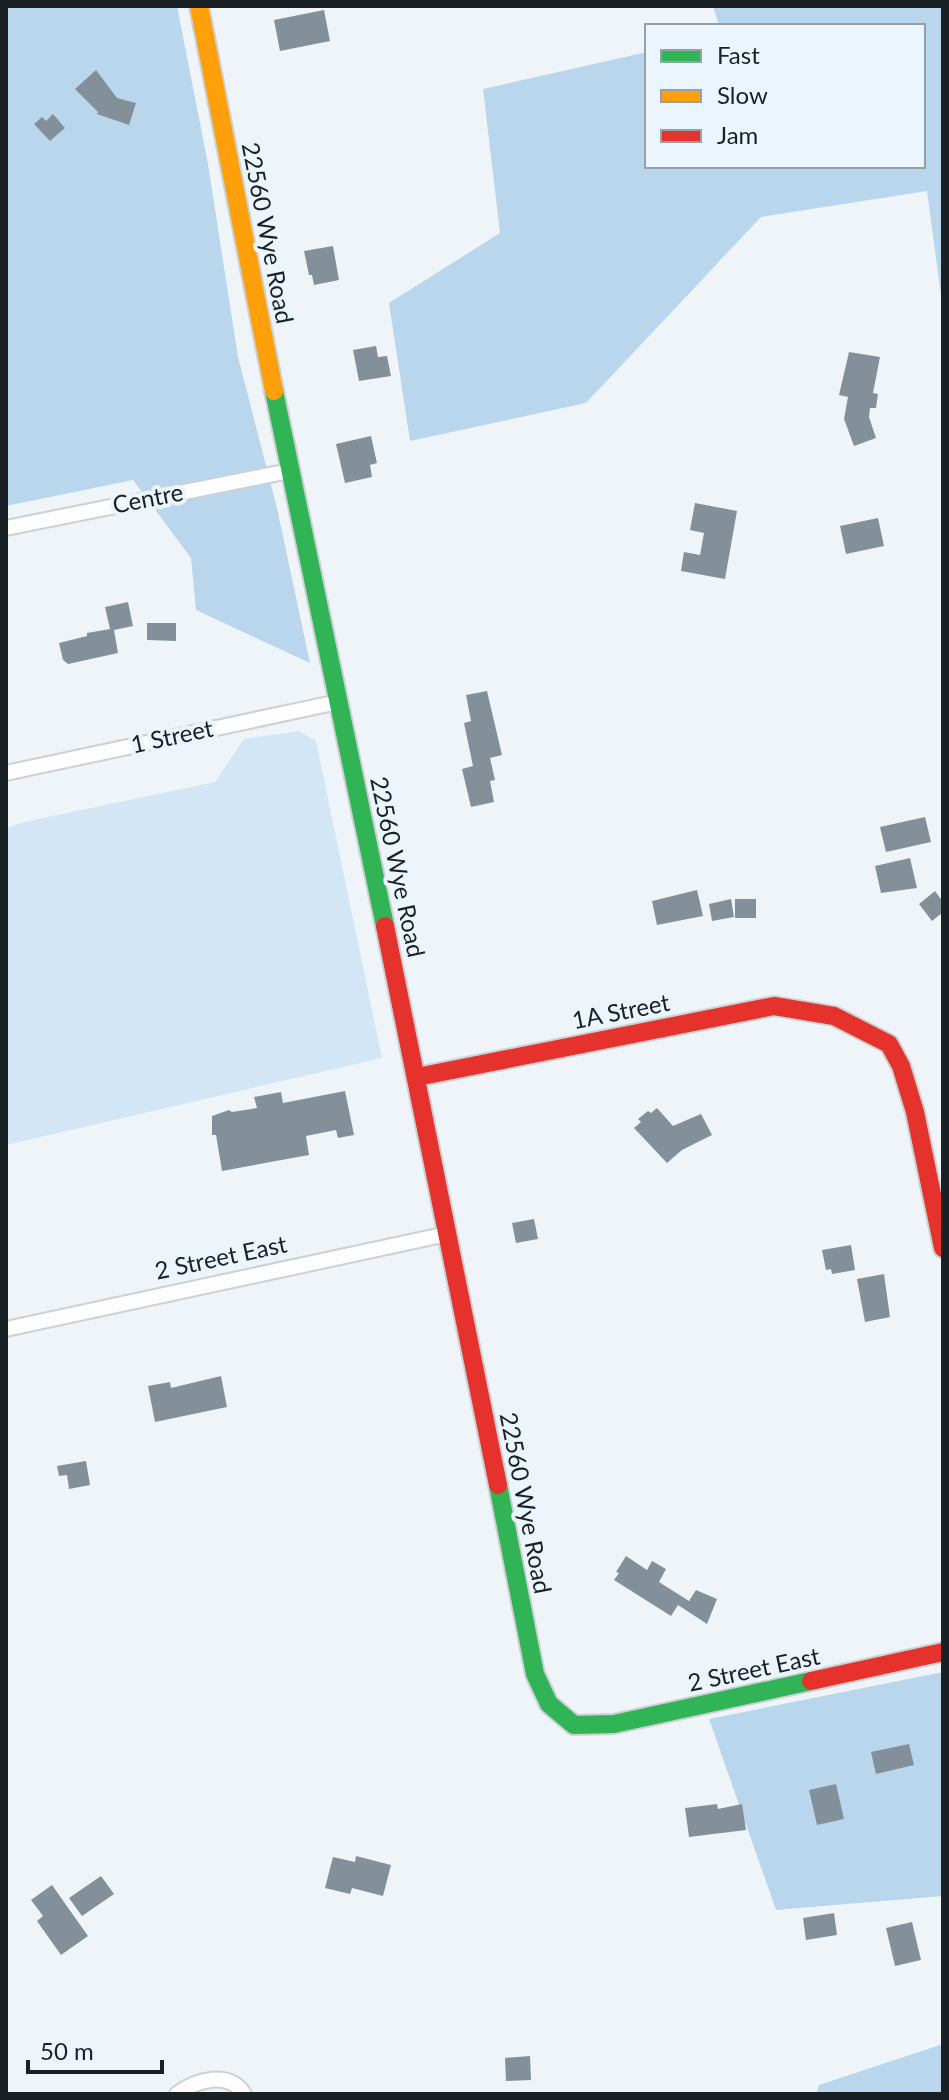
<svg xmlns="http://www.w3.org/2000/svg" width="949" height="2100" font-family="Lato,sans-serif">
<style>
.green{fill:#d2e6f5}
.forest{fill:#b9d6ec}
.building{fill:#849099}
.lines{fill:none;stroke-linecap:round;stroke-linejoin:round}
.street-casing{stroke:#cbd1d5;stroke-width:18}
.fast-casing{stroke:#cbd1d5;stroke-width:22}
.slow-casing{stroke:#cbd1d5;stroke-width:22}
.jam-casing{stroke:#cbd1d5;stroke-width:22}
.street{stroke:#fdfdfe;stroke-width:14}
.fast{stroke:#30b455;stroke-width:18}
.slow{stroke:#ff9f0a;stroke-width:18}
.jam{stroke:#e5322d;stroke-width:18}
.labels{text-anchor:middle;stroke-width:8;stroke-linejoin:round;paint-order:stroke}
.street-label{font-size:24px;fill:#1a2125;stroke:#ebf5fd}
</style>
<rect width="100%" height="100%" fill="#eff4f9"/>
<path class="green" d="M 299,731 L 316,741 L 382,1058 L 6,1145 L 6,828 L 24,822 L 215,782 L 244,739 Z"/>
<path class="forest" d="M 6,6 L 177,6 L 208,164 L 238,357 L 277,508 L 310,663 L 196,610 L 191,558 L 133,480 L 6,506 Z
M 713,6 L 943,6 L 943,310 L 927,191 L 761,217 L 586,403 L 410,441 L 389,303 L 500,233 L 483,89 L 647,52 L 647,166 L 923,166 L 923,26 L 719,26 Z
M 943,1672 L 943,1896 L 776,1910 L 709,1719 Z
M 943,2044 L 943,2094 L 816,2094 L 819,2085 Z"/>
<path class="building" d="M 324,10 L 330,41 L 280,51 L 274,20 Z
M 96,70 L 117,98 L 136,103 L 129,125 L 97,114 L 98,112 L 75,89 Z
M 53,114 L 65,128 L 50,141 L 34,124 L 42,117 L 46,121 Z
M 333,246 L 339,280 L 314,285 L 312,275 L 309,275 L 304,251 Z
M 376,346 L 378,357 L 387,356 L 391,376 L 359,381 L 353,350 Z
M 849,352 L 880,357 L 873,393 L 878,394 L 876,408 L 870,408 L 869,417 L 876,438 L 854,446 L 844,419 L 848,397 L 839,395 Z
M 371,436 L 377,463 L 370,465 L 372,477 L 345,483 L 336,444 Z
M 695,503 L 737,511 L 725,579 L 681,571 L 684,552 L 700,555 L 704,533 L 690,530 Z
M 878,518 L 884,546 L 846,554 L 840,526 Z
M 128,602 L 133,626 L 114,630 L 118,653 L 68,664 L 63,660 L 59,643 L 87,636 L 87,633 L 110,629 L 105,607 Z
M 147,623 L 176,623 L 176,641 L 147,640 Z
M 487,691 L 502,755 L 490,758 L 495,780 L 490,781 L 494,802 L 471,807 L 462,769 L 473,766 L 464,723 L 471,721 L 466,695 Z
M 925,817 L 931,842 L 886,852 L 880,827 Z
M 910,858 L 917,888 L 881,893 L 875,866 Z
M 697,890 L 703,916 L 657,925 L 652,901 Z
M 935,891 L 943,902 L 943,912 L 932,921 L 919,904 Z
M 731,899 L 734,917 L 712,921 L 709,904 Z
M 735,899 L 756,899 L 756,918 L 735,918 Z
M 345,1091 L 354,1135 L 338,1138 L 336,1130 L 306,1136 L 309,1155 L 222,1171 L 216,1135 L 212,1135 L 212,1116 L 229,1110 L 232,1112 L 257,1108 L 254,1097 L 281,1092 L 283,1103 Z
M 657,1108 L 673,1126 L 701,1114 L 712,1135 L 682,1150 L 667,1163 L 634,1128 L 641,1122 L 638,1119 L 648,1111 L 651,1113 Z
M 534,1219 L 538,1239 L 516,1243 L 512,1223 Z
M 851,1245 L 855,1270 L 832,1274 L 831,1269 L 826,1270 L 822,1250 Z
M 884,1274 L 890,1317 L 865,1322 L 857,1279 Z
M 221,1376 L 227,1407 L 155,1422 L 148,1386 L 170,1382 L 171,1388 Z
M 86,1461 L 90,1485 L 69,1489 L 67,1475 L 59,1476 L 57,1466 Z
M 626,1556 L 647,1570 L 652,1561 L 666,1569 L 659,1582 L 689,1601 L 696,1590 L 717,1599 L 707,1624 L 678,1605 L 671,1616 L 614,1580 L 619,1573 L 616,1572 Z
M 909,1744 L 914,1765 L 876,1774 L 871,1752 Z
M 836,1784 L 844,1819 L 817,1825 L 809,1790 Z
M 717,1804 L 718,1809 L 742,1804 L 746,1830 L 689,1837 L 685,1808 Z
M 356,1856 L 391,1865 L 383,1896 L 352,1888 L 350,1894 L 325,1888 L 333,1857 L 355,1862 Z
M 101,1876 L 114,1894 L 82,1916 L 69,1898 Z
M 52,1885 L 88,1936 L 61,1955 L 37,1921 L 43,1916 L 31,1900 Z
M 834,1913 L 837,1935 L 806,1940 L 803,1918 Z
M 912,1922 L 921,1960 L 895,1966 L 886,1928 Z
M 530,2056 L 531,2080 L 506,2081 L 505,2058 Z"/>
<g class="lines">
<g class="street-casing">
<path id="street" d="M 6,528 L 289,471
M 6,773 L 338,702
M 6,1329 L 447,1234
M 177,2094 C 196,2080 229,2070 244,2094"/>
</g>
<g class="fast-casing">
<path id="fast" d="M 274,391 L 385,926
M 498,1485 L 535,1674 L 549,1704 L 574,1725 L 614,1724 L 811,1681"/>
</g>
<g class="slow-casing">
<path id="slow" d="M 199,6 L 274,391"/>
</g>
<g class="jam-casing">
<path id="jam" d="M 385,926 L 498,1485
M 417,1077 L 774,1006 L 834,1016 L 889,1044 L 901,1066 L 915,1112 L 943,1248
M 811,1681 L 943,1652"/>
</g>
<use href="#street" class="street"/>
<use href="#fast" class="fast"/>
<use href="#slow" class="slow"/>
<use href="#jam" class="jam"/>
</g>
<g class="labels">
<g class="street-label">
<text transform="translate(267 233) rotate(79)" y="8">22560 Wye Road</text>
<text transform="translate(148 499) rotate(-11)" y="8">Centre</text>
<text transform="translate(172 737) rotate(-12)" y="8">1 Street</text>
<text transform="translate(397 867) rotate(78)" y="8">22560 Wye Road</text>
<text transform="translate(621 1012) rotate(-11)" y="8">1A Street</text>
<text transform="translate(221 1258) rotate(-12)" y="8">2 Street East</text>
<text transform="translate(525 1503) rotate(79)" y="8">22560 Wye Road</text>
<text transform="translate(754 1670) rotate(-12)" y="8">2 Street East</text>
</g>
</g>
<rect width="949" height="2100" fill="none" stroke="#1a2125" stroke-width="16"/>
<rect x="645" y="24" width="280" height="144" fill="#ebf5fd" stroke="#97a0a7" stroke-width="2"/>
<rect x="661" y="50" width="40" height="12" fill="#30b455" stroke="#97a0a7" stroke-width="2"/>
<text x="717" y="64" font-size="24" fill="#1a2125">Fast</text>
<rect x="661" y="90" width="40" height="12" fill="#ff9f0a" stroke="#97a0a7" stroke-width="2"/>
<text x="717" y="104" font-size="24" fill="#1a2125">Slow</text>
<rect x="661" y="130" width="40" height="12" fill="#e5322d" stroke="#97a0a7" stroke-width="2"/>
<text x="717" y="144" font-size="24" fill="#1a2125">Jam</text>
<path d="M28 2060v12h134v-12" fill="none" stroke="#1a2125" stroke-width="4"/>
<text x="40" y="2060" font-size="24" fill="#1a2125" stroke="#ebf5fd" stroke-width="6" paint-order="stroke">50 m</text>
</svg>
